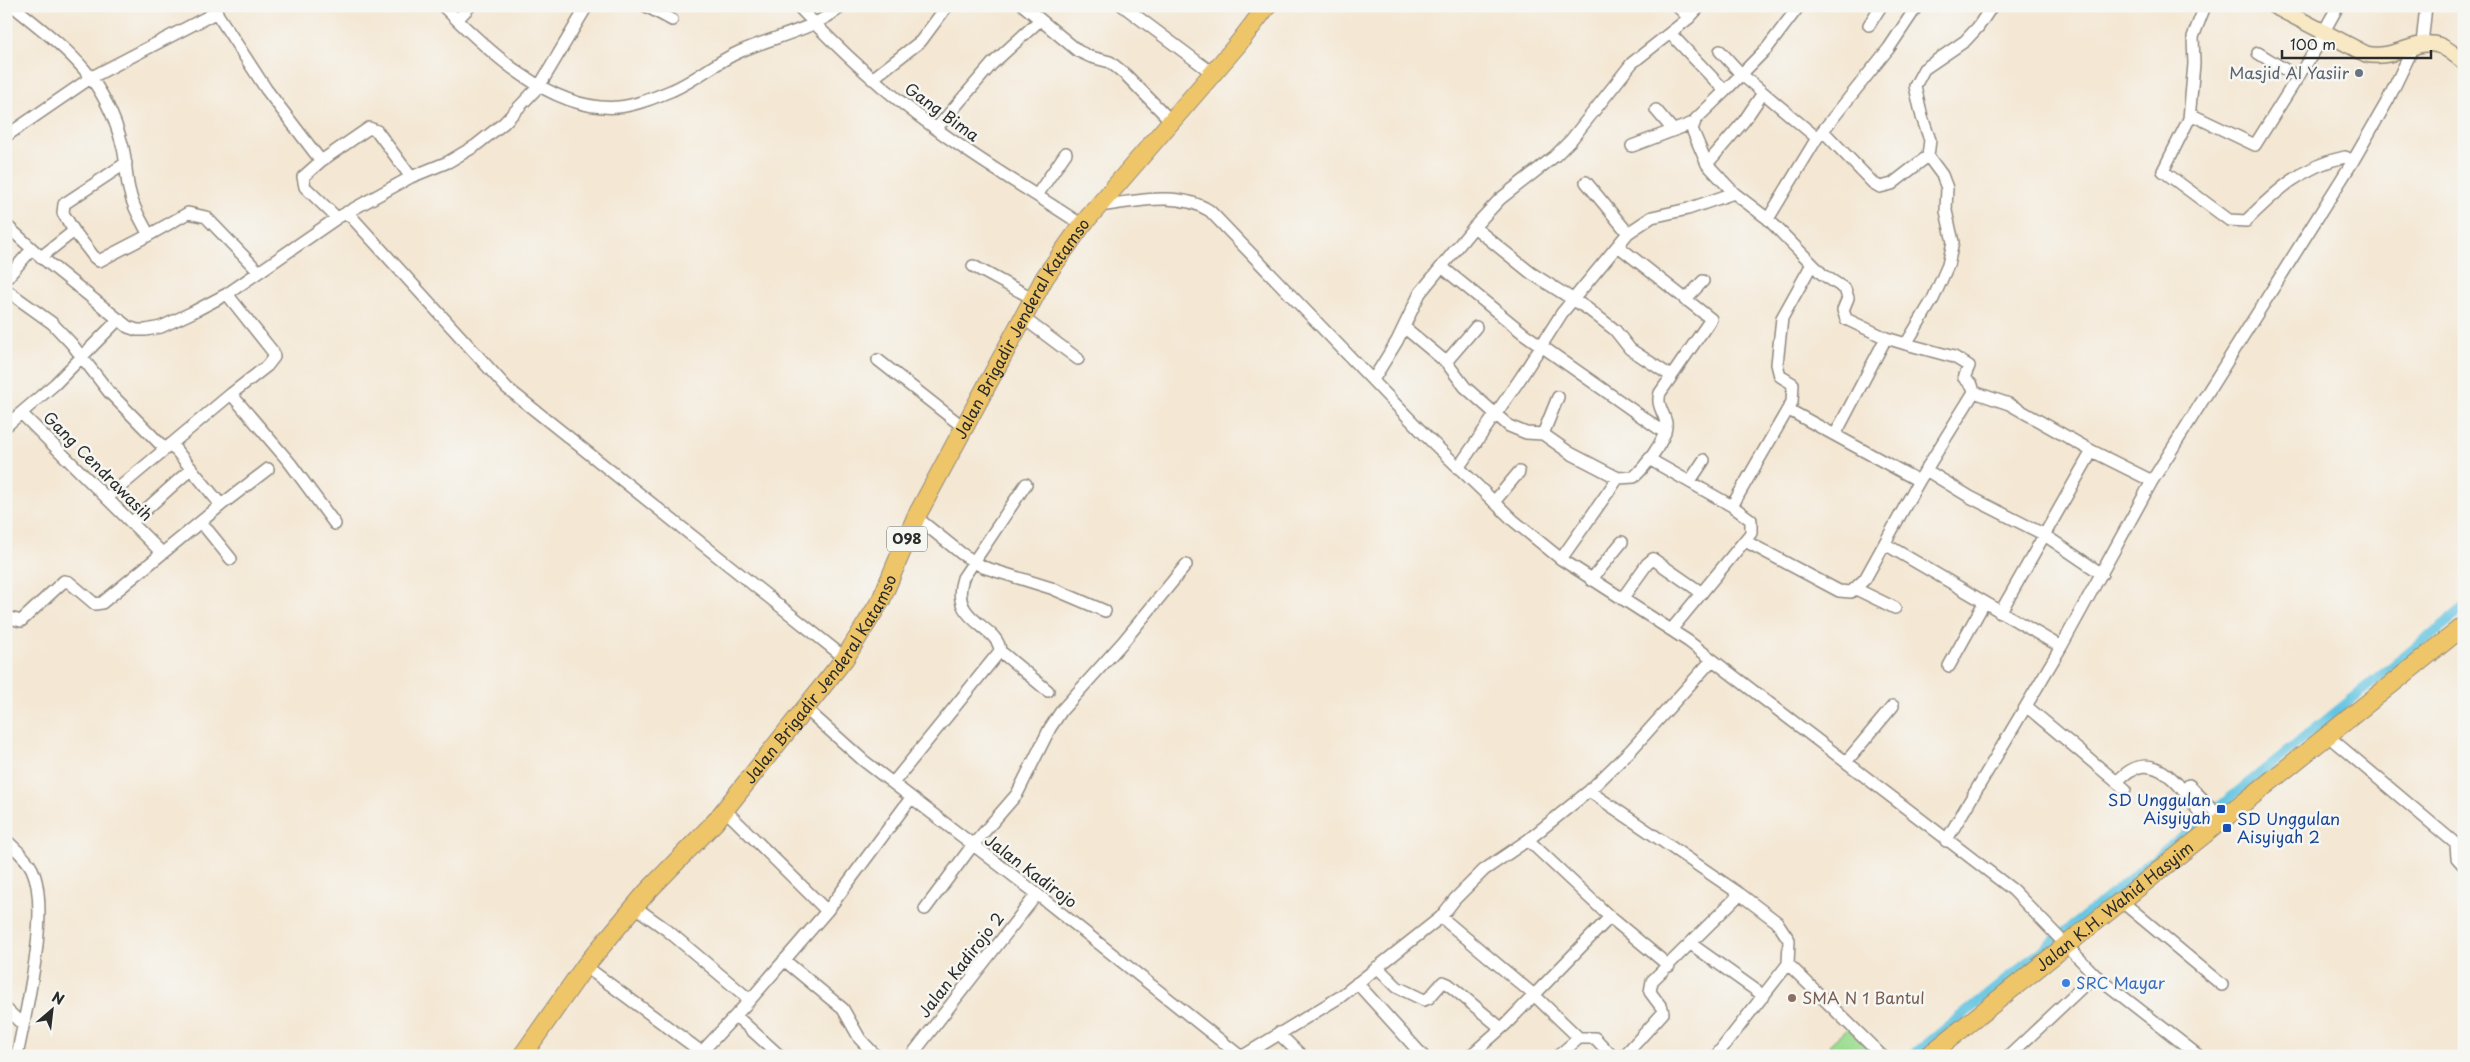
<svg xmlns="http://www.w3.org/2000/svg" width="2470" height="1062" font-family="'Playpen Sans',sans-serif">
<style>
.green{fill:#9cdd93;stroke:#64845f}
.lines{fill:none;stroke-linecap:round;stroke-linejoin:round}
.canal{stroke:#63c4e1;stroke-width:10}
.minor-casing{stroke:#90897f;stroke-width:14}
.secondary-casing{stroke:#90897f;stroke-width:18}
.primary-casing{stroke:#90897f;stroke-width:20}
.minor{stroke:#fff;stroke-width:11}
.secondary{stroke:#f8e8c3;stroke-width:15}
.primary{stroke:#eec569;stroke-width:18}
.worship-dot{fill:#6b7280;stroke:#f6f6f2;stroke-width:2}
.transit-dot{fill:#1a4fb4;stroke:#f6f6f2;stroke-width:2}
.shop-dot{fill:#3f7fe0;stroke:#f6f6f2;stroke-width:2}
.education-dot{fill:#8d6e63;stroke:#f6f6f2;stroke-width:2}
.labels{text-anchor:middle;stroke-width:5;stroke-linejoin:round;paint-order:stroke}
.shield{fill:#f6f6f2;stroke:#686867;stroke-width:1}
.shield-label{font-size:15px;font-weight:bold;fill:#2b2b2b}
.worship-label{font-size:16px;fill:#5b616d;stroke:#f6f6f2;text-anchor:end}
.street-label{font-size:16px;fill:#2b2b2b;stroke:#f6f6f2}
.transit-label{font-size:16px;fill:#164399;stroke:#f6f6f2;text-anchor:end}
.shop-label{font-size:16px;fill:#366cbe;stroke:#f6f6f2;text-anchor:start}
.education-label{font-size:16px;fill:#785e54;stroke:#f6f6f2;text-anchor:start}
</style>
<rect width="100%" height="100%" fill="#f6f6f2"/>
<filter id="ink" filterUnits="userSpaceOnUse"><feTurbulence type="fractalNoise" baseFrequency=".02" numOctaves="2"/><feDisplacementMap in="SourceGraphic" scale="10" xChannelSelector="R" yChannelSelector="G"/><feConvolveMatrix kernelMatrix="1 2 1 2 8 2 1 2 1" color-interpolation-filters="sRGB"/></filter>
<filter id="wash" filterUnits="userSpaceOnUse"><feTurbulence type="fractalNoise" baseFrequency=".0096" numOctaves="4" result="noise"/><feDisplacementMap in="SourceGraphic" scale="20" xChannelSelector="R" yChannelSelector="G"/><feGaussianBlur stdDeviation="1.12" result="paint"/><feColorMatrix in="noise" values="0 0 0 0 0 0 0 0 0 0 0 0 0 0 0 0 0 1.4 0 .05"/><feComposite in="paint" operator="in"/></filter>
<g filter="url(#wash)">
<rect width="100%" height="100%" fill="#f4e7d3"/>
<path class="green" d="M 1848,1028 L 1875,1056 L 1839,1056 L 1829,1045 Z"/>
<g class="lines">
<path class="canal" d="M 1912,1056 L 2464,608"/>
</g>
</g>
<g filter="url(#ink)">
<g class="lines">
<g class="minor-casing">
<path id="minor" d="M 13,6 C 66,49 103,74 122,144 C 127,160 125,177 130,193 C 133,208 142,222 149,235 L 188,213 L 206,217 L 258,271
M 212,6 L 266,89 L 321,161 L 303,177 L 305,187 L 337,218
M 443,6 C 487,50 552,113 619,107 C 637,105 656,97 673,90 C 696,80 716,62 739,52 C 774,36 812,31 842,6
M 646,6 L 672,20
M 798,6 C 840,51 885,92 935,128 C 982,163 1033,192 1082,225
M 1024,6 L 1078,51 L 1091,57 L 1110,62 L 1126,75 L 1170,120
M 1123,6 L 1211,72
M 1677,6 L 1689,18
M 1992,6 L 1978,27 L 1965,41 L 1924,69 L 1915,86 L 1922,117 L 1930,140 L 1928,156 L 1942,175 L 1947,188 L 1946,211 L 1953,242 L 1948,265 L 1933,299 L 1906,344 L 1954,357 L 1969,366 L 1964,378 L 1972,385 L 1974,392 L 2009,404 L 2092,451 L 2152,481
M 2205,6 L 2193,37 L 2194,64 L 2189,119 L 2163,171 L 2229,220 L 2246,221 C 2275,192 2304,165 2345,157 L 2353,161
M 457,20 L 470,6
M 1869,25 L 1881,6
M 1670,33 L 1725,91 L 1696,119 L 1692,129 L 1707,164 L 1734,193
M 2323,33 L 2338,6
M 2422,44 L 2426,6
M 1720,51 L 1741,74 L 1817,138
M 2258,53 L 2297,77
M 872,79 L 921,41 L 947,6
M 1725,91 L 1768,47 L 1799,6
M 1656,110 L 1673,130
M 2190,114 L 2255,145 L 2325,34
M 936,129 L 992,64 L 1040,20
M 1824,132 L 1873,183 L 1880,187 L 1892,184 L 1928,156
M 6,136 L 92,77 L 217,12
M 1632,146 L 1693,123
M 321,161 L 369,128 L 377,131 L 411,177
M 1707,164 L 1744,121 L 1763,93
M 1586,182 L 1628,233
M 1037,195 L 1066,153
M 1098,206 C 1134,202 1178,190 1210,211 L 1425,435 L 1514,521 L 1561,559 L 1688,641 L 2013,890 L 2095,975 L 2199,1056
M 347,212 L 507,388 L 845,658
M 1768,219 L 1817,138 L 1889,48 L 1917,6
M 6,225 L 41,257 L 128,327 L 137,330 L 146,330 L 161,327 L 193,312 L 227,294 L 337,218 L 411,177 L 448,162 L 475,146 L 504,123 L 540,85 L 587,6
M 1474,227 L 1531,273 L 1588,309 L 1615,330 L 1630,349 L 1671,376
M 74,231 L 94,257 L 99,261 L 149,235
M 41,257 L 74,231 L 63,213 L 64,204 L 126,163
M 973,266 L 1032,298
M 1442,267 L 1523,333 L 1665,433
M 6,279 L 32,249
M 6,290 L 52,323 L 71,343 L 109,392 L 165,449
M 227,294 L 273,352 L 274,357 L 267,366 L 231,394 L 290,463 L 335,524
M 1685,300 L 1703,281
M 1022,317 L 1078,359
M 119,319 L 55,384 L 21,413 L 162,553
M 1404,327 L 1446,362 L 1465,387 L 1509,426 L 1526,433 L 1543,434 L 1570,453 L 1618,478 L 1634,477 C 1644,468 1668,438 1666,423 C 1664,412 1656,405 1660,393 L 1711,319 L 1618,246
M 878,360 L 963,427
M 1446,362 L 1476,327
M 1373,380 L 1397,341 L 1420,293 L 1474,227 L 1500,199 L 1555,156 L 1571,140 L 1632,63 L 1689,18 L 1700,6
M 1789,410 L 1919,481
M 6,426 L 21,413
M 1543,434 L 1558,397
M 1835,435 L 1886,338 L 1906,344
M 1649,459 L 1732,506
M 1458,468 L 1520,379 L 1562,313 L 1628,233 L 1652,217 L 1688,209 L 1734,193 L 1768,219 L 1822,274 L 1845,289 L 1848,298 L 1843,310 L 1846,319 L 1886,338
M 1926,470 L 1970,497 L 2043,534 L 2102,574
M 1690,481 L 1704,460
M 108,497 L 231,394
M 1494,502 L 1519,472
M 221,505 L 268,469
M 916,517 L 962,554 L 983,567 L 1051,588 L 1105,611
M 132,522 L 191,469
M 201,522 L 231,559
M 1745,541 L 1839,591 L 1851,592 L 1865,579 L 1919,481 L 1974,392
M 1885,544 L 2061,647
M 1561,559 L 1618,478
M 1591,580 L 1622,542
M 1856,589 L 1895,608
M 1622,599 L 1647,564 L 1653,559 L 1702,593
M 2000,613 L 2092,451
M 6,617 L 21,621 L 64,581 L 69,582 L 95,604 L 102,603 L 221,505 L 171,444
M 1671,630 L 1751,533 L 1751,520 L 1732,506 L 1792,402 L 1793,384 L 1780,376 L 1777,364 L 1782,318 L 1812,264
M 1000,651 L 1048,691
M 1949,666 L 1984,603
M 2026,706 L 2125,789
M 806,709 L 864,761 L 1037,894 L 1240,1056
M 2328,736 L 2456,844 L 2457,858 L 2464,866
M 1846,762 L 1893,706
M 2117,782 C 2156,738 2189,797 2210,829
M 893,783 L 1000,651 C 999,625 948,622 963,578 L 1026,484
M 2189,785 L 2222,819
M 1589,791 L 1740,894 L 1777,922 L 1789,940 L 1788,964 L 1716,1056
M 6,840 C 14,848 27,858 32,869 C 51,910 26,1010 17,1056
M 1528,840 L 1610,917 L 1669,966
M 1946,841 L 2061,647 L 2152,481 L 2353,161 L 2388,100 L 2413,48
M 2120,900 L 2222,985
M 635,907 L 667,930 L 750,1000
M 925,909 L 972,846 L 1017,794 L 1050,728 L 1062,710 L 1123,642 L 1186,565
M 827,911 L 911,798
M 1441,917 L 1534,995 L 1579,1038 L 1595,1038 L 1612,1056
M 1691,944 L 1764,996
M 784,960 L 843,1009 L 860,1039 L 876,1056
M 1788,964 L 1882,1056
M 585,966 L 707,1056
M 1377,967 L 1397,987 L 1424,1000 L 1429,998 L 1443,982 L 1448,984 L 1501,1028
M 1357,983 L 1423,1056
M 6,1009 L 23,1025
M 736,1016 L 780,1056
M 1278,1033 L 1302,1056
M 698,1056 L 750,1000 L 827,911 L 725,810
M 911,1056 L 1037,894
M 1243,1056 L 1340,997 L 1441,917 L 1455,899 L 1484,870 L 1528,840 L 1589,791 L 1631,750 L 1712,660
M 1470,1056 L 1506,1024 L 1610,917
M 1558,1056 L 1579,1038
M 1624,1056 L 1663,1013 L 1662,1008 L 1650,992 L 1652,981 L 1740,894
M 2009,1056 L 2095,975"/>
</g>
<g class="secondary-casing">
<path id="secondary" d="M 2274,6 L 2366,54 C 2393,61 2417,38 2438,45 C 2448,48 2456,56 2464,62"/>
</g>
<g class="primary-casing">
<g id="primary">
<path id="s1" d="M 522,1056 L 585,966 L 646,893 L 715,822 L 845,658 L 881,600 L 916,517 L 1045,277 L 1082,225 L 1238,44 L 1267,6"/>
<path id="s2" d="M 1928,1056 L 2464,626"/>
</g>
</g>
<use href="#minor" class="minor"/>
<use href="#secondary" class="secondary"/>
<use href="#primary" class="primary"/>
</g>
</g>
<circle class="worship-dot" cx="2359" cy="73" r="5"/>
<g class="transit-dot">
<rect x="2216" y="804" width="10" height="10" rx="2.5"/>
<rect x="2222" y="823" width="10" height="10" rx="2.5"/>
</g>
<circle class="shop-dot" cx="2066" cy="983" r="5"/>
<circle class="education-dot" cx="1792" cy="998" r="5"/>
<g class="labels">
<rect class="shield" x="887" y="526.5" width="40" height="25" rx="4"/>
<g class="shield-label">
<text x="907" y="544">098</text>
</g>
<g class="worship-label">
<text x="2349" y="79">Masjid Al Yasiir</text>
</g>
<g class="street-label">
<text transform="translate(942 112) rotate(36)" y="6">Gang Bima</text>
<text dy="6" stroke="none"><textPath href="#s1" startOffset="888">Jalan Brigadir Jenderal Katamso</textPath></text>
<text transform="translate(98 466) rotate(45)" y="6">Gang Cendrawasih</text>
<text dy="6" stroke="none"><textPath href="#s1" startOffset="482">Jalan Brigadir Jenderal Katamso</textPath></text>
<text transform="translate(1031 871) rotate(37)" y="6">Jalan Kadirojo</text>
<text dy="6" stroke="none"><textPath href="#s2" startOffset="239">Jalan K.H. Wahid Hasyim</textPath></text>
<text transform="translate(961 965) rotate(-52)" y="6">Jalan Kadirojo 2</text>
</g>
<g class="transit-label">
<text x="2211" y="806">SD Unggulan<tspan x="2211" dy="18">Aisyiyah</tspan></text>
<text x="2237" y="825" text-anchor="start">SD Unggulan<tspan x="2237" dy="18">Aisyiyah 2</tspan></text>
</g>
<g class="shop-label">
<text x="2076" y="989">SRC Mayar</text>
</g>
<g class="education-label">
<text x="1802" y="1004">SMA N 1 Bantul</text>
</g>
</g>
<rect width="2470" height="1062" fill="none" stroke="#f6f6f2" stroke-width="25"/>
<g transform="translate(52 1010) rotate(28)" stroke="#f6f6f2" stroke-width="4" paint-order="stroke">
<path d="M0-4L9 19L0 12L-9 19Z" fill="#2b2b2b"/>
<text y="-8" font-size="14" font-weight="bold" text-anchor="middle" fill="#2b2b2b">N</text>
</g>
<path d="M2282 50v8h149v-8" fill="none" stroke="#2b2b2b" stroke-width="2.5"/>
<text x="2290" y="50" font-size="15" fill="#2b2b2b" stroke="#f6f6f2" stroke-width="4" paint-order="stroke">100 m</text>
</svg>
